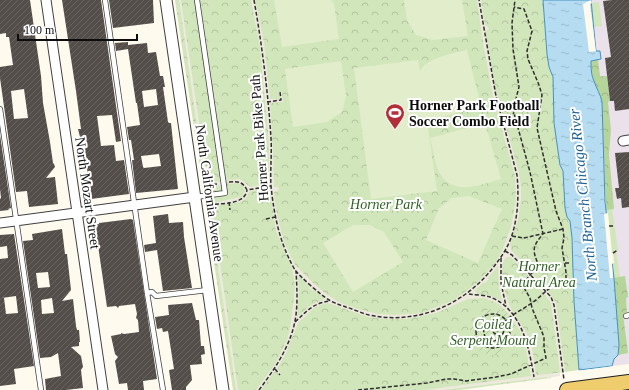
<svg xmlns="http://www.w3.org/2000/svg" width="629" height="390" font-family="'Times New Roman',serif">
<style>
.industrial{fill:#eae1eb}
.grass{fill:#d1e6ba}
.forest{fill:url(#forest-crowns)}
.park{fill:url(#park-crowns)}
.garden{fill:url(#garden-furrows)}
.pitch{fill:#e2eecb}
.plaza{fill:#ede9dd;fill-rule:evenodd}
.water{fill:url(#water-ripples);stroke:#4292c3}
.pier{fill:#fefaee}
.building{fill:url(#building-hatch);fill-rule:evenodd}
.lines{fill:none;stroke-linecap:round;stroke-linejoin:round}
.service-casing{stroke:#404040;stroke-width:6}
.minor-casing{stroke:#404040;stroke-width:11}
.tertiary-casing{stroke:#404040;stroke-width:13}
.primary-casing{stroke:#1e1e1e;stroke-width:16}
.path{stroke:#2f2f2f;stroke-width:1.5;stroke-dasharray:4 2;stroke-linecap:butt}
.service{stroke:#fff;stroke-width:4.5}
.minor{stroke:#fff;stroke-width:9}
.tertiary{stroke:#fff;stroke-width:11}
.primary{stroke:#efcd6d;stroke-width:14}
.labels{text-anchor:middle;stroke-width:4;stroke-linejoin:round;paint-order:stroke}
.poi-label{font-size:14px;font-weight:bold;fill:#0d0d0d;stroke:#fff;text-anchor:start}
.street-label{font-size:14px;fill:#0d0d0d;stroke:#fff}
.park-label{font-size:14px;font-style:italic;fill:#2f6022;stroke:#fff}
.water-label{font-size:15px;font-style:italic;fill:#1f6395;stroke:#fff}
</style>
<defs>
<pattern id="forest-crowns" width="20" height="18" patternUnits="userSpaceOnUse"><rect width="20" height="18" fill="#b6d59a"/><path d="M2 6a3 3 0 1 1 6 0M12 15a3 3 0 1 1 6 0" fill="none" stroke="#9bb684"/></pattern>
<pattern id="park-crowns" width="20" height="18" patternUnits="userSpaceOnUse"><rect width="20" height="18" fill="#d1e6ba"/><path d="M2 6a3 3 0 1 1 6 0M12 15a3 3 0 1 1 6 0" fill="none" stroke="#b2c49f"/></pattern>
<pattern id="garden-furrows" width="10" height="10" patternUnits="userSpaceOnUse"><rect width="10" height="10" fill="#d1e6ba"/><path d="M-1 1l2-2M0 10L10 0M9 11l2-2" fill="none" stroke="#b2c49f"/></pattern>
<pattern id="water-ripples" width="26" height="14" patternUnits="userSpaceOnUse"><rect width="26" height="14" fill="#b6dcf2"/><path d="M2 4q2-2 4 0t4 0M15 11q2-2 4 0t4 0" fill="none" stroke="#9bbcce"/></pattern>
<pattern id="building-hatch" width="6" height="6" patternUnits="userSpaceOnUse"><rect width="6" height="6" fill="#544e4a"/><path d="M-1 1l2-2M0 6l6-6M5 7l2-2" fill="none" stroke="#686360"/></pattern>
</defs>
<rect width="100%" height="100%" fill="#fefaee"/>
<path class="industrial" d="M 591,0 L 629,0 L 629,364 L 612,366 L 614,359 L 618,355 L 607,214 L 591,60 L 601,59 L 596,51 Z"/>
<path class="grass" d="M 599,2 L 602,26 L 593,27 L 592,3 Z
M 612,209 L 618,251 L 616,252 L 620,277 L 614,278 L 606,210 Z"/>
<path class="forest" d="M 598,59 L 600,76 L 607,76 L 610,101 L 608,102 L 611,130 L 609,154 L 614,209 L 606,210 L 602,102 C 601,95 596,88 593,80 C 591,75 591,67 591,60 Z
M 625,276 L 628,297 L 626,298 L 627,313 L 623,314 L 628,353 L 618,355 L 619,345 L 614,278 Z"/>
<path class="park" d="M 175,0 L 543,0 L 547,54 L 549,67 L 553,77 L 554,123 L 560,165 L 563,171 L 565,208 L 567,217 L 570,221 L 572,238 L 574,301 L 579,370 L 550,374 L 551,378 L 459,390 L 233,390 Z"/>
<path class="garden" d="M470 332a23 23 0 1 1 46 0a23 23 0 1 1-46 0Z"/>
<path class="pitch" d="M 274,0 L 331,0 L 334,4 L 339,39 L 282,47 Z
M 404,0 L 462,0 L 468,36 L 433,40 L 416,35 L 407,20 Z
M 467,50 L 481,106 L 427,121 L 437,191 L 371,199 L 354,68 L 418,60 L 420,72 C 424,58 455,53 467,50 Z
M 341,61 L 346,96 L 342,112 L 327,122 L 293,127 L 285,69 Z
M 485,123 L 501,179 C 480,185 453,197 439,172 C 435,164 433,148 430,138 Z
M 469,196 L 502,209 L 478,263 L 426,240 L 439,208 L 452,198 Z
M 353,225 L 370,225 L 384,232 L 403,262 L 353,292 L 323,243 Z"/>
<path class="plaza" d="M 179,0 L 181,0 L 208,183 L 221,181 L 222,185 L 209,187 L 209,191 L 205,192 L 203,191 L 202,184 L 205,183 Z
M 251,0 L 255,0 L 258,13 L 264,43 L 270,99 L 280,99 L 279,92 L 282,92 L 283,102 L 270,103 L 273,149 L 274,187 L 278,187 L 279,190 L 274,192 L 275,204 L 278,219 L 284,242 L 295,265 L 313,283 L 326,294 L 341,303 L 358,309 L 378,314 L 395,315 L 422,313 L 452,301 L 462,294 L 477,283 L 496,262 L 502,251 L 511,227 L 516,200 L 515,176 L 494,101 L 484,48 L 477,0 L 481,0 L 485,26 L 487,26 L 489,29 L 485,31 L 486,38 L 487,39 L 495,87 L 519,173 L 521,187 L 521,199 L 518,220 L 510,243 L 511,250 L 549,292 L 556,303 L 565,372 L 560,373 L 560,376 L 547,378 L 547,377 L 444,390 L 424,390 L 531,376 L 525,344 L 520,331 L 511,316 L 499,304 L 485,298 L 468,299 L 436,313 L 407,319 L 386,319 L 368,317 L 334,305 L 327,303 L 315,307 L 298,323 L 286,353 L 277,369 L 281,374 L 280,376 L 275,371 L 261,390 L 256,390 L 275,364 L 287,340 L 290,328 L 294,298 L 295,285 L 292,268 L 276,231 L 270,192 L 267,189 L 250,191 L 246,198 L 241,202 L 212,206 L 238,390 L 236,390 L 209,207 L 206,207 L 205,200 L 210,198 L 211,203 L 242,197 L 245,191 L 243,186 L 238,183 L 229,184 L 228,180 L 239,179 L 243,181 L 250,187 L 269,183 L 269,142 L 262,69 L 260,47 ZM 511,257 L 543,292 L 551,303 L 560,373 L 536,375 L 532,348 L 527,334 L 510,307 L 503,285 L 502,266 L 505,258 ZM 498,266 L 499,287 L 502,301 L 491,296 L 477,294 L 475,290 L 484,282 L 485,283 L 489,279 L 488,278 ZM 298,275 L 310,287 L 309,288 L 313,291 L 314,290 L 325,299 L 311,305 L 297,317 L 299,290 Z"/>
<path class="water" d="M 543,0 L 591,0 L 596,51 L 600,51 L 601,59 L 591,61 C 591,67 591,75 594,81 C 596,88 601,95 602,102 L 605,202 L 614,278 L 619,345 L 618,355 L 614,359 L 612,366 L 579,370 L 574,301 L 572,238 L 570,221 L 567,217 L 565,208 L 563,171 L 560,165 L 554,123 L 553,77 L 549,67 L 547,54 Z"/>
<path class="pier" d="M 591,0 L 592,3 L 590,4 L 596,51 L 589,52 L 583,4 Z
M 608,213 L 612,253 L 613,253 L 614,263 L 612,264 L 613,278 L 610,278 L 604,214 Z
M 614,366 L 613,368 L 609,369 L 612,390 L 581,390 L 579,372 L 577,371 Z"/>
<path class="building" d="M 0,0 L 30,0 L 41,76 L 43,103 L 50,142 L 53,163 L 54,164 L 55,167 L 46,178 L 55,177 L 58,204 L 29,207 L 27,191 L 16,192 L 0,78 L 0,67 L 13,65 L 9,37 L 6,37 L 6,33 L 0,34 ZM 24,89 L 28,118 L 14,119 L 11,91 Z
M 62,0 L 101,0 L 121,141 L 116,142 L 112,115 L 97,116 L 101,146 L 114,145 L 116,161 L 124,160 L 129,194 L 91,199 L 84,146 L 83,146 L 82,137 L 80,137 L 78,129 L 81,129 L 76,91 Z
M 109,0 L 153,0 L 154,23 L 113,28 Z
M 612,0 L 629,0 L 629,109 L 615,111 L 614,101 L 610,101 L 605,58 L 611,57 L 603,1 Z
M 128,42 L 128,45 L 147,43 L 148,53 L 156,52 L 160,76 L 163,76 L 165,87 L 163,87 L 168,122 L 169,123 L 171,123 L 178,189 L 136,193 L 132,160 L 134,160 L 131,140 L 129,140 L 127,127 L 140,125 L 137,103 L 136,103 L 128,49 L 116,51 L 115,43 ZM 156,89 L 158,105 L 144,107 L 142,91 ZM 159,154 L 161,166 L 144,168 L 143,167 L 141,156 Z
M 0,135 L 11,208 L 8,209 L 9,210 L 0,211 L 0,199 L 1,198 L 0,189 Z
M 629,152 L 629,207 L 622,208 L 621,198 L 617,199 L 615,188 L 619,188 L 615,153 Z
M 168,214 L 169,223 L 183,222 L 184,237 L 192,288 L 163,291 L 157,250 L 145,252 L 144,245 L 156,243 L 153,216 Z
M 131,219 L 133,220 L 157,379 L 143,381 L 144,390 L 128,390 L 127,383 L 119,384 L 115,361 L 118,357 L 115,354 L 111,336 L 121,334 L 121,333 L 124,334 L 139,332 L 138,320 L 136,318 L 137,314 L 135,304 L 119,306 L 118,308 L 116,306 L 107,307 L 95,225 L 99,224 L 99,223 Z
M 62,229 L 65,254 L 67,254 L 71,290 L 62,301 L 73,299 L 76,326 L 77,330 L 79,330 L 80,342 L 79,342 L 79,346 L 71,347 L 81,356 L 83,367 L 81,370 L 83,388 L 66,390 L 46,390 L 45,379 L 61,376 L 58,353 L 51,357 L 40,358 L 23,241 L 33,240 L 32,234 ZM 48,272 L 50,287 L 38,288 L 36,273 ZM 52,298 L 54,313 L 42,314 L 41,300 Z
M 14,234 L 34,366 L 14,369 L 16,384 L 0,386 L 0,259 L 8,258 L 7,246 L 0,247 L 0,235 ZM 16,296 L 18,313 L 6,314 L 4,298 L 2,298 Z
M 192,303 L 196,320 L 199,320 L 201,346 L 204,346 L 205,354 L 201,355 L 202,364 L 190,365 L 192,380 L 186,387 L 186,390 L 172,390 L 169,370 L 174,369 L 168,331 L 163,332 L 162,328 L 157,329 L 155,317 L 169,315 L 168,305 Z"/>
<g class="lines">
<g class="service-casing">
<path id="service" d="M 105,0 L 147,293 L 163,390
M 0,109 L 41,390
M 195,197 L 225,193 L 197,0
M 147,293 L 152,292 L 156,296 L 208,290
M 626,316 L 629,315"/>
</g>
<g class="minor-casing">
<path id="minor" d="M 46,0 L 103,390
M 623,141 L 629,140
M 0,223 L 195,197"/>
</g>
<g class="tertiary-casing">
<path id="tertiary" d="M 166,0 L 223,390"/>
</g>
<g class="primary-casing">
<path id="primary" d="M 567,390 L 629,382"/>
</g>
<path class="path" d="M 254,0 C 262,45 268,92 271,138 C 272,154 270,170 271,186 C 274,216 280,244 295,270 C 299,276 322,296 329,300 C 334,303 340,305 346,307 C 353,309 361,313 369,315 C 416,325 462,306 492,269 C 500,259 508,248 512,235 C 518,216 519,195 517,175 L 496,96 L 479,0
M 267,102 L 281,100 L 280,92
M 502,119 L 514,113
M 229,182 C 238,181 243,182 247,190 L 271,186
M 207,185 L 218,184
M 229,202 L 230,210
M 209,205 C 222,203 245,205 247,190
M 266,219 L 275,217
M 609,226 L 614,226
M 213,229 L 218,228
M 512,236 L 524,238 L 563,229
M 505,251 L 512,255 L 551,297 L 554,305 L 564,380
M 613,253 L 618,250
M 501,258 L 501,283 L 506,306
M 565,263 L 571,263
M 469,294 C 475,295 484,295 490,297 C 522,309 529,348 534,377
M476 331a17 17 0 1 1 34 0a17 17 0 1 1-34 0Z
M 295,322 C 307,311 313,303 330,301
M 493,332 L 495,334 L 497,331 C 496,323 489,323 484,328 C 481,346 506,347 505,321 C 513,314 523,309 532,303 C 546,293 547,286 566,282 L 566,272 L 562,248 L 564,238 L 563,229 L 556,211 L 537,128 L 542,95 L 539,85 L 528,59 L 527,51 L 532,31 L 524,9 L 514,7
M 275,369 L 280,375
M 259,390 C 274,370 290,347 295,321 C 298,305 297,288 296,271
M 358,390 L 427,383 L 446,379 L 454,379 L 466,381 L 496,377 L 511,374 L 546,358 L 544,348 L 544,337 L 532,308 L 530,298 L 523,286 C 525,279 532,273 538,267 L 539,266 C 532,250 532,247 543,234 L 530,172 L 514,113 L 514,106 L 519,87 L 513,49 L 512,23 L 515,0"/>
<use href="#service" class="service"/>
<use href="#minor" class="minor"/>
<use href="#tertiary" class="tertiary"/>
<use href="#primary" class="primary"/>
</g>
<defs>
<g id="stadium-pin" transform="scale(1)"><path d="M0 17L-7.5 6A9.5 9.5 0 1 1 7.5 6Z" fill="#b32f37" stroke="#fff"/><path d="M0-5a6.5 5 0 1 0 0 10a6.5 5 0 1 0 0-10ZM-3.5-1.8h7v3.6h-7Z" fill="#fff"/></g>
</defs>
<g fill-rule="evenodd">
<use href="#stadium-pin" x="395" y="113"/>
</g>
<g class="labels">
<g class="poi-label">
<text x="409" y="110">Horner Park Football<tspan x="409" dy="16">Soccer Combo Field</tspan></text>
</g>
<g class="street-label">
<text transform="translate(259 138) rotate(-94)" y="5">Horner Park Bike Path</text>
<text transform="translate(88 193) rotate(82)" y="5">North Mozart Street</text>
<text transform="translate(210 193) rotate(82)" y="5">North California Avenue</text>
</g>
<g class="park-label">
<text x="386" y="209">Horner Park</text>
<text x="539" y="271">Horner<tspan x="539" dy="16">Natural Area</tspan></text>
<text x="493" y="329">Coiled<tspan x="493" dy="16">Serpent Mound</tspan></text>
</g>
<g class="water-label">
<text transform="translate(583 195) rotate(-96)" y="5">North Branch Chicago River</text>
</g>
</g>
<path d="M18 34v6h119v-6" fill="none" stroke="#0d0d0d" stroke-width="2"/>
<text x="24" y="34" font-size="12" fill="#0d0d0d" stroke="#ffffff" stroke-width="3" paint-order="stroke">100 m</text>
</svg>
